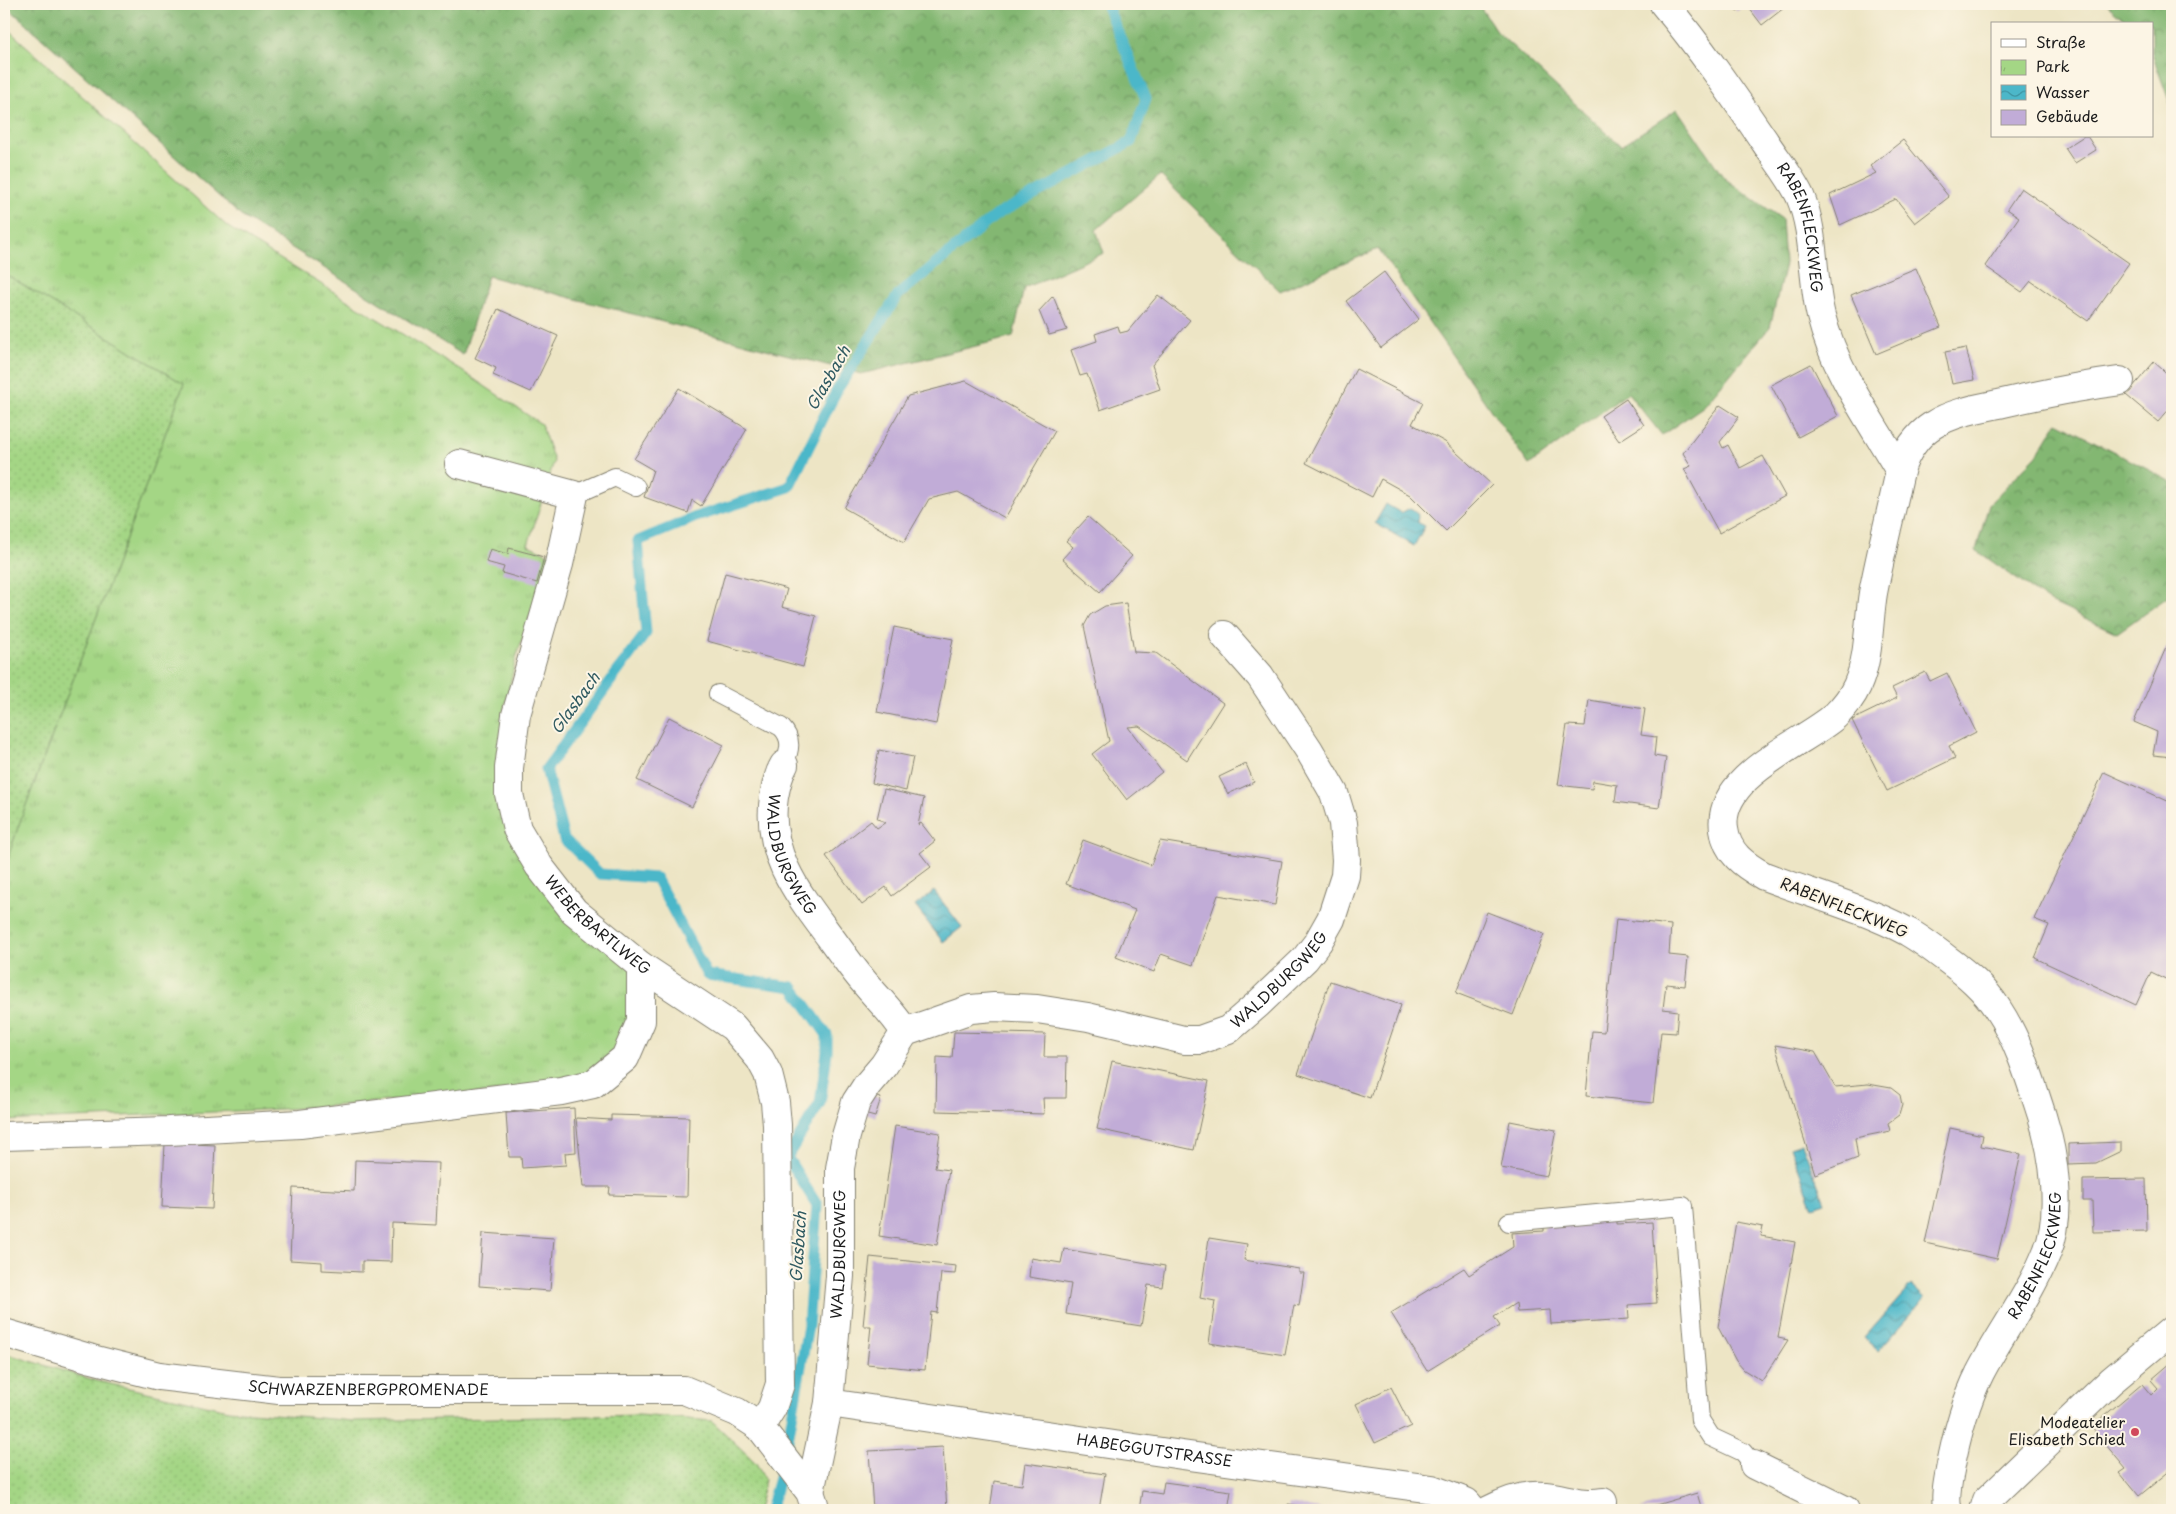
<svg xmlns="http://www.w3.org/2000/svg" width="2176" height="1514" font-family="'Playpen Sans',sans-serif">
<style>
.grass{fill:url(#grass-dots);stroke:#607950}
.forest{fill:url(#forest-crowns);stroke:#506a47}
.park{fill:url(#park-tufts);stroke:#607950}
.water{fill:url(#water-waves);stroke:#346a72}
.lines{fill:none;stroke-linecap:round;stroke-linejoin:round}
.stream{stroke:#4cb7c9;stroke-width:11}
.building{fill:#c1acd7}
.service-casing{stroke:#848070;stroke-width:20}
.minor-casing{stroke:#848070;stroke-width:30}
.service{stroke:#fff;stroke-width:18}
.minor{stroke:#fff;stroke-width:28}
.poi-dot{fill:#d1495b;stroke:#fcf5e5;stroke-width:2}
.labels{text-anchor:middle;stroke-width:4;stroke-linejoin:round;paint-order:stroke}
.street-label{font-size:15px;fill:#1c1c1c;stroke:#fcf5e5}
.poi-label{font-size:15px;fill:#1c1c1c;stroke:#fcf5e5;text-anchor:end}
.water-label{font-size:16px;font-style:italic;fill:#2f5a61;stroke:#fcf5e5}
</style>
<defs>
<pattern id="grass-dots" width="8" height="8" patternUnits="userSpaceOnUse" patternTransform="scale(1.25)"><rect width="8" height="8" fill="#a4d685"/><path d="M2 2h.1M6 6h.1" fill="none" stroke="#8db772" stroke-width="1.8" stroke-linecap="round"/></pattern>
<pattern id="forest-crowns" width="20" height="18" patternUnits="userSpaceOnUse" patternTransform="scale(1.25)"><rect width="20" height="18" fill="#83b772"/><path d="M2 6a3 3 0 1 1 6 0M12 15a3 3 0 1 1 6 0" fill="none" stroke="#6a945d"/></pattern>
<pattern id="park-tufts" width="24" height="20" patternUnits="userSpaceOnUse" patternTransform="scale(1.25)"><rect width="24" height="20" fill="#a4d685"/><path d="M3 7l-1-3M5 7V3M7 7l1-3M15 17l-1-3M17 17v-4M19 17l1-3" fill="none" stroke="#8db772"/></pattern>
<pattern id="water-waves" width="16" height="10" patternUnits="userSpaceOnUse" patternTransform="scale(1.25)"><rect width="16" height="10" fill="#4cb7c9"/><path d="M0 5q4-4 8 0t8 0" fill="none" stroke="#3e94a2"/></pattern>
</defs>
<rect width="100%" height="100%" fill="#fcf5e5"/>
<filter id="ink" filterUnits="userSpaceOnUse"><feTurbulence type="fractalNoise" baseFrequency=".02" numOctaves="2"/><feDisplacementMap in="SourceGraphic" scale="10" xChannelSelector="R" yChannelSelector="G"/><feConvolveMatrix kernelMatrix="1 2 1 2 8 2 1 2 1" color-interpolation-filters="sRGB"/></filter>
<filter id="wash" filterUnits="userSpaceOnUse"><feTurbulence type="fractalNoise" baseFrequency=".0096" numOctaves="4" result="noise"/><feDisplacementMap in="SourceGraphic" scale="20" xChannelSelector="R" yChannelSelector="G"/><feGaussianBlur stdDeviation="1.12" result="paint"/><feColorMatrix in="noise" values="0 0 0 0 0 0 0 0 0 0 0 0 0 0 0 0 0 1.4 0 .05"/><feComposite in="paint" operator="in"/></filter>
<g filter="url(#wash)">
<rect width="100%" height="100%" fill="#ede5c5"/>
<path class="grass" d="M 4,273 L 184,384 L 22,816 L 4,869 Z
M 4,1353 L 97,1381 L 228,1410 L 353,1421 L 639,1415 L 712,1421 L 756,1463 L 765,1480 L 758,1510 L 4,1510 Z"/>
<path class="forest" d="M 4,4 L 1478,4 L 1498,33 L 1621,146 L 1677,109 L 1724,178 L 1782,219 L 1785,264 L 1770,327 L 1704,406 L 1662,435 L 1628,393 L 1529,465 L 1378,249 L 1280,291 L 1160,175 L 1096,230 L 1104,253 L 1024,288 L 1013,337 L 861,374 L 488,276 L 463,355 L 241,216 Z
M 2106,4 L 2172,4 L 2172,109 L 2152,54 L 2152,24 L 2129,24 Z
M 2057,422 L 2172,482 L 2172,594 L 2117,633 L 2046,600 L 1976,550 L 1989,504 L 2037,455 Z"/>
<path class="park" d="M 4,26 L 228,227 L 456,367 L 541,424 L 554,461 L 528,545 L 550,555 L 516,658 L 502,718 L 510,827 L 634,974 L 633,1025 L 609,1068 L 506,1091 L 305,1108 L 4,1121 L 4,869 L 22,816 L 184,384 L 4,273 Z"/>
<path class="water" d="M 1386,504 L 1401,513 L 1410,508 C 1418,512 1419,514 1417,522 L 1425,526 L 1414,546 L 1375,523 Z
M 934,891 L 962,927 L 943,942 L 915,906 Z
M 1802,1143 L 1825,1203 L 1813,1207 L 1790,1147 Z
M 1911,1285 L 1925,1298 L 1878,1351 L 1864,1338 Z"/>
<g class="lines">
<path class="stream" d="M 770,1510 L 785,1457 L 808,1326 L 817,1205 L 787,1157 L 820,1103 L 827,1052 L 827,1035 L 793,987 L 707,975 L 656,878 L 600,874 L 564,839 L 546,769 L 646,633 L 638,541 L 696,517 L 789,487 L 837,390 L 898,295 L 996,215 L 1131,142 L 1146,99 L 1106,4"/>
</g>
<g id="blocks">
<path class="building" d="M 1732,4 L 1789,4 L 1762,25 L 1746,4 L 1737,11 Z
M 2084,136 L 2087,136 L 2096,150 L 2075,163 L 2065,148 Z
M 1903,140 L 1949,197 L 1915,223 L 1896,199 L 1840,225 L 1830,195 L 1876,173 L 1870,166 Z
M 2021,188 L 2129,263 L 2088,321 L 2031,281 L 2022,292 L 1985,266 L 2019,217 L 2007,209 Z
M 1916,268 L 1941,327 L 1876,354 L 1851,295 Z
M 1384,272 L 1419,319 L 1381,348 L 1346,301 Z
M 1158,295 L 1190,320 L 1152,365 L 1160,389 L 1100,410 L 1087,374 L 1080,376 L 1071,350 L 1097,341 L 1095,334 L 1118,326 L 1120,333 L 1128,331 Z
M 1053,296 L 1067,330 L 1049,335 L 1039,311 Z
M 498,309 L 558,336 L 531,392 L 493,375 L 496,368 L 475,358 Z
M 1966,348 L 1974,380 L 1952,384 L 1945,352 Z
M 2154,362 L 2172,378 L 2172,406 L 2158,422 L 2126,395 Z
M 1811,364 L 1838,416 L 1798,437 L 1771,385 Z
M 1356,369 L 1423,403 L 1412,424 L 1445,442 L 1492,485 L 1446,531 L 1410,495 L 1381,479 L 1372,497 L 1306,463 Z
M 966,381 L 1055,431 L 1005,518 L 958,492 L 929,499 L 904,542 L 844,508 L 908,396 Z
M 679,388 L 747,429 L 701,506 L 692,500 L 688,513 L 644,497 L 653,470 L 634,459 Z
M 1626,399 L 1644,425 L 1619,441 L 1601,416 Z
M 1720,405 L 1739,417 L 1720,442 L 1723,448 L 1728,445 L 1740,468 L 1763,456 L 1785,496 L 1719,533 L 1684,469 L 1691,466 L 1683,453 Z
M 1088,517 L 1132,556 L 1100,592 L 1062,559 L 1073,547 L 1066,541 Z
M 509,548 L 544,557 L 537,583 L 502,573 L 504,567 L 486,562 L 490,549 L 508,554 Z
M 725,573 L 787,589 L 782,607 L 816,616 L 803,667 L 707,641 Z
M 1126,603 L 1134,652 L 1156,653 L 1223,703 L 1187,760 L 1139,726 L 1128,727 L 1162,772 L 1127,800 L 1092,754 L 1109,741 L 1084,626 L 1090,615 L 1105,606 Z
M 894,627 L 953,639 L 936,724 L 877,712 Z
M 2168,643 L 2172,643 L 2172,757 L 2153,755 L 2157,732 L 2134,722 Z
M 1925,672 L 1930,681 L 1947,673 L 1976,732 L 1949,746 L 1955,758 L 1887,791 L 1852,720 L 1897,698 L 1892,688 Z
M 1589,700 L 1645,709 L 1641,735 L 1656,737 L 1654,756 L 1666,758 L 1659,808 L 1615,802 L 1617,785 L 1593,781 L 1592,789 L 1558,785 L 1567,725 L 1585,726 Z
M 669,717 L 724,745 L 692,807 L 637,780 Z
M 879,750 L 913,757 L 906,791 L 872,783 Z
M 1246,764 L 1254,782 L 1228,794 L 1219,777 Z
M 2104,772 L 2172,803 L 2172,982 L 2151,972 L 2136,1005 L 2035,958 L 2049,925 L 2034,919 Z
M 884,789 L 924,798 L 918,825 L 921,823 L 935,841 L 920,853 L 931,867 L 892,896 L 886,887 L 862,905 L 826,856 L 871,821 L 877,828 L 886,822 L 877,819 Z
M 1083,840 L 1151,865 L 1160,841 L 1282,861 L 1275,905 L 1218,895 L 1193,965 L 1161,954 L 1154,972 L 1116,957 L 1135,910 L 1066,884 Z
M 1487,912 L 1544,934 L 1513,1015 L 1456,993 Z
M 1616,919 L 1671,925 L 1669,955 L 1688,957 L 1685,986 L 1666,984 L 1663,1009 L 1678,1011 L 1676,1033 L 1661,1032 L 1653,1103 L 1586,1096 L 1592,1031 L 1604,1032 Z
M 1330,981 L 1401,1005 L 1370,1098 L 1298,1074 Z
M 954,1032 L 1045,1034 L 1044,1057 L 1067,1057 L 1066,1098 L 1043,1098 L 1044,1114 L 936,1111 L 937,1057 L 952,1058 Z
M 1775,1045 L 1815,1052 L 1835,1087 L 1868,1084 L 1891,1088 L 1900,1095 L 1902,1105 L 1899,1115 L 1888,1123 L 1890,1131 L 1855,1138 L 1858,1158 L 1815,1174 Z
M 1112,1061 L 1209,1081 L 1194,1150 L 1097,1129 Z
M 869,1095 L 881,1098 L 875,1117 L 864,1114 Z
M 574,1108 L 576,1152 L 565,1153 L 566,1165 L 522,1168 L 521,1157 L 509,1157 L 506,1113 Z
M 611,1115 L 689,1117 L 687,1197 L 609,1195 L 610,1187 L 583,1187 L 576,1118 L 611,1120 Z
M 1510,1121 L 1556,1130 L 1547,1176 L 1501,1168 Z
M 895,1126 L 940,1133 L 935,1168 L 949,1170 L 937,1245 L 879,1236 Z
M 1950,1128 L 1983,1135 L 1981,1146 L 2021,1154 L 1997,1259 L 1925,1243 Z
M 2121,1142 L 2121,1151 L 2096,1163 L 2068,1164 L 2068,1144 Z
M 165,1143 L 215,1145 L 212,1209 L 162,1207 Z
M 355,1160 L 439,1163 L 436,1225 L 392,1223 L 391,1262 L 362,1261 L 362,1272 L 322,1270 L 322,1262 L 290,1260 L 293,1188 L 354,1191 Z
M 2146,1179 L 2147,1231 L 2093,1232 L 2092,1201 L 2083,1201 L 2083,1180 Z
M 1617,1218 L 1617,1224 L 1652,1222 L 1657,1303 L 1628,1305 L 1629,1319 L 1551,1324 L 1550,1310 L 1517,1312 L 1516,1303 L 1494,1317 L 1500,1326 L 1427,1371 L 1391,1313 L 1464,1268 L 1469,1275 L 1513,1247 L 1512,1233 L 1544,1231 L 1544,1223 Z
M 1736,1222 L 1763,1227 L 1761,1236 L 1795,1242 L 1778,1338 L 1788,1340 L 1762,1381 L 1744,1370 L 1736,1361 L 1718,1327 Z
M 483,1233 L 554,1238 L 550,1291 L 479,1286 Z
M 1209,1238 L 1247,1244 L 1244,1260 L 1299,1269 L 1299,1273 L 1304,1273 L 1299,1306 L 1294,1305 L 1285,1355 L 1209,1343 L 1215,1301 L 1200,1298 Z
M 1064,1249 L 1165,1266 L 1162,1287 L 1148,1285 L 1141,1326 L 1066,1314 L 1071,1284 L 1029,1277 L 1031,1258 L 1061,1263 Z
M 870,1257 L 956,1266 L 955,1274 L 941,1273 L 937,1313 L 931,1312 L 925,1370 L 867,1364 L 871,1326 L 863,1326 Z
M 2172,1362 L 2172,1469 L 2139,1496 L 2120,1473 L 2126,1469 L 2091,1427 L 2142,1384 L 2151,1395 L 2158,1388 L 2151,1380 Z
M 1391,1387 L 1411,1426 L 1375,1443 L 1356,1404 Z
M 943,1447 L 947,1510 L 873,1510 L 869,1451 Z
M 1025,1463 L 1105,1474 L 1099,1510 L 990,1510 L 994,1481 L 1022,1485 Z
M 1164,1482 L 1231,1491 L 1228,1510 L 1139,1510 L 1142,1491 L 1162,1494 Z
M 1697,1493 L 1702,1510 L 1639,1510 Z
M 1288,1504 L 1321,1509 L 1321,1510 L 1287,1510 Z"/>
</g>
</g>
<g filter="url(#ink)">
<use href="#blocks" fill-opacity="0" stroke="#848070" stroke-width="1"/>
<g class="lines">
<g class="service-casing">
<path id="service" d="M 574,495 L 615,477 L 636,487
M 718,694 L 781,727 C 793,739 790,750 784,765
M 1509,1222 L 1683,1206 L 1700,1420 L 1711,1437 L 1743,1452 L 1754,1465"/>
</g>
<g class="minor-casing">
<g id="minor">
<path id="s1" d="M 1664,4 C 1700,47 1733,95 1765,142 C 1776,159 1791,177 1800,196 C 1816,234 1811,276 1821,316 C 1835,372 1871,421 1900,471"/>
<path id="s2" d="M 459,464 L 574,495 L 559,564 L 516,715 L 509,768 L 509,794 L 517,829 L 539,866 L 574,911 L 641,966 L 733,1027 L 760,1059 L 768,1074 L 775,1102 L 777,1125 L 780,1384 L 772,1408 L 760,1427"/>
<path id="s3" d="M 784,765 C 778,775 776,786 774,797 C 765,853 799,895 830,937 C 841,952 852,968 864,982 C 878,999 894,1014 905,1032"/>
<path d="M 4,1136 L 169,1131 L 300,1124 L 561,1091 L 593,1084 L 625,1058 L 641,1021 L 641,966"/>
<path id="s4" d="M 4,1333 L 92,1359 L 159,1376 L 279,1390 L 684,1390 L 737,1412 L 760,1427 L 810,1492 L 814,1504"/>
<path id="s5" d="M 829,1403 L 1182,1455 L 1432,1489 L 1466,1502 L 1473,1510"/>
<path d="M 1754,1465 L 1845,1510"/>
<path id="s6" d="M 810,1492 L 829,1403 L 840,1276 L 840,1168 L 846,1136 L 856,1102 L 867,1085 L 884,1065 L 905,1032 L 971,1009 L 994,1007 L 1037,1009 L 1088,1017 L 1184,1040 L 1200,1040 L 1228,1030 L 1258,1004 L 1305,959 L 1318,942 L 1331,919 L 1345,876 L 1346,860 L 1343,823 L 1334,793 L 1309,750 L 1260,676 L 1224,635"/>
<path d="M 1489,1510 C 1506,1501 1526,1494 1545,1496 C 1565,1498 1584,1506 1603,1502"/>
<path id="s7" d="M 1948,1510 C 1944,1500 1948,1481 1950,1470 C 1956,1437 1965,1403 1980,1373 C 2001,1332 2030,1295 2047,1252 C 2063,1215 2054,1154 2042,1116 C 2030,1079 2019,1041 1997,1008 C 1984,988 1967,974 1948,960 C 1935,950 1922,940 1908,932 C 1863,908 1811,894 1764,876 C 1744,865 1727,853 1724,829 C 1716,776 1803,744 1835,716 C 1844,707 1852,697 1857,686 C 1870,657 1868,623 1873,593 C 1881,552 1891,512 1900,471 C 1905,453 1917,435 1933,425 C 1953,412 1980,408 2003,403 C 2042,394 2081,386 2120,381"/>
<path d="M 1984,1510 L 1987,1500 L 2111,1381 L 2172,1330"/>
</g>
</g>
<use href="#service" class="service"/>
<use href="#minor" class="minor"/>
</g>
</g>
<circle class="poi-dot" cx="2135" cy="1432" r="5"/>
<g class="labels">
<g class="street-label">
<text dy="5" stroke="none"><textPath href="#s1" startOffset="266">RABENFLECKWEG</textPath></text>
<text dy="5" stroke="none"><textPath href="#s3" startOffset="95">WALDBURGWEG</textPath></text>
<text transform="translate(1844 908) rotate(22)" y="5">RABENFLECKWEG</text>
<text dy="5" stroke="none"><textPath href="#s2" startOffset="589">WEBERBARTLWEG</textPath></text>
<text dy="5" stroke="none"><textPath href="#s6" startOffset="884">WALDBURGWEG</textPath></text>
<text dy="5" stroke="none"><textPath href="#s6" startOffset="240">WALDBURGWEG</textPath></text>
<text dy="5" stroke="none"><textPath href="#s7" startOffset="274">RABENFLECKWEG</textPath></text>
<text dy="5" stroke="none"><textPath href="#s4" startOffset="371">SCHWARZENBERGPROMENADE</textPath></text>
<text dy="5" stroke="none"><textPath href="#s5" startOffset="329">HABEGGUTSTRASSE</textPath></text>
</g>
<g class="poi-label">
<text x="2125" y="1428">Modeatelier<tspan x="2125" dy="17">Elisabeth Schied</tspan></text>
</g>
<g class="water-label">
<text transform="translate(828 378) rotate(-60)" y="6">Glasbach</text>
<text transform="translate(575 703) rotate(-54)" y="6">Glasbach</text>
<text transform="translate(798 1247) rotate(-86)" y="6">Glasbach</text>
</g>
</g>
<rect width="2176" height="1514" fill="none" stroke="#fcf5e5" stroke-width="20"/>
<rect x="1991" y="22" width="162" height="115" fill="#fcf5e5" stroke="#a29e95"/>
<rect x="2001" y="39" width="25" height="8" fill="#ffffff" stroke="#a29e95"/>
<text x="2036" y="48" font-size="15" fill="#1c1c1c">Straße</text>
<rect x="2001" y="60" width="25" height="15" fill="url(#park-tufts)" stroke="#a29e95"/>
<text x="2036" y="72" font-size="15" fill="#1c1c1c">Park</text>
<rect x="2001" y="85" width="25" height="15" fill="url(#water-waves)" stroke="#a29e95"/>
<text x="2036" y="98" font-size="15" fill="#1c1c1c">Wasser</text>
<rect x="2001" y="110" width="25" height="15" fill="#c1acd7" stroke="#a29e95"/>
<text x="2036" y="122" font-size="15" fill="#1c1c1c">Gebäude</text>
</svg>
